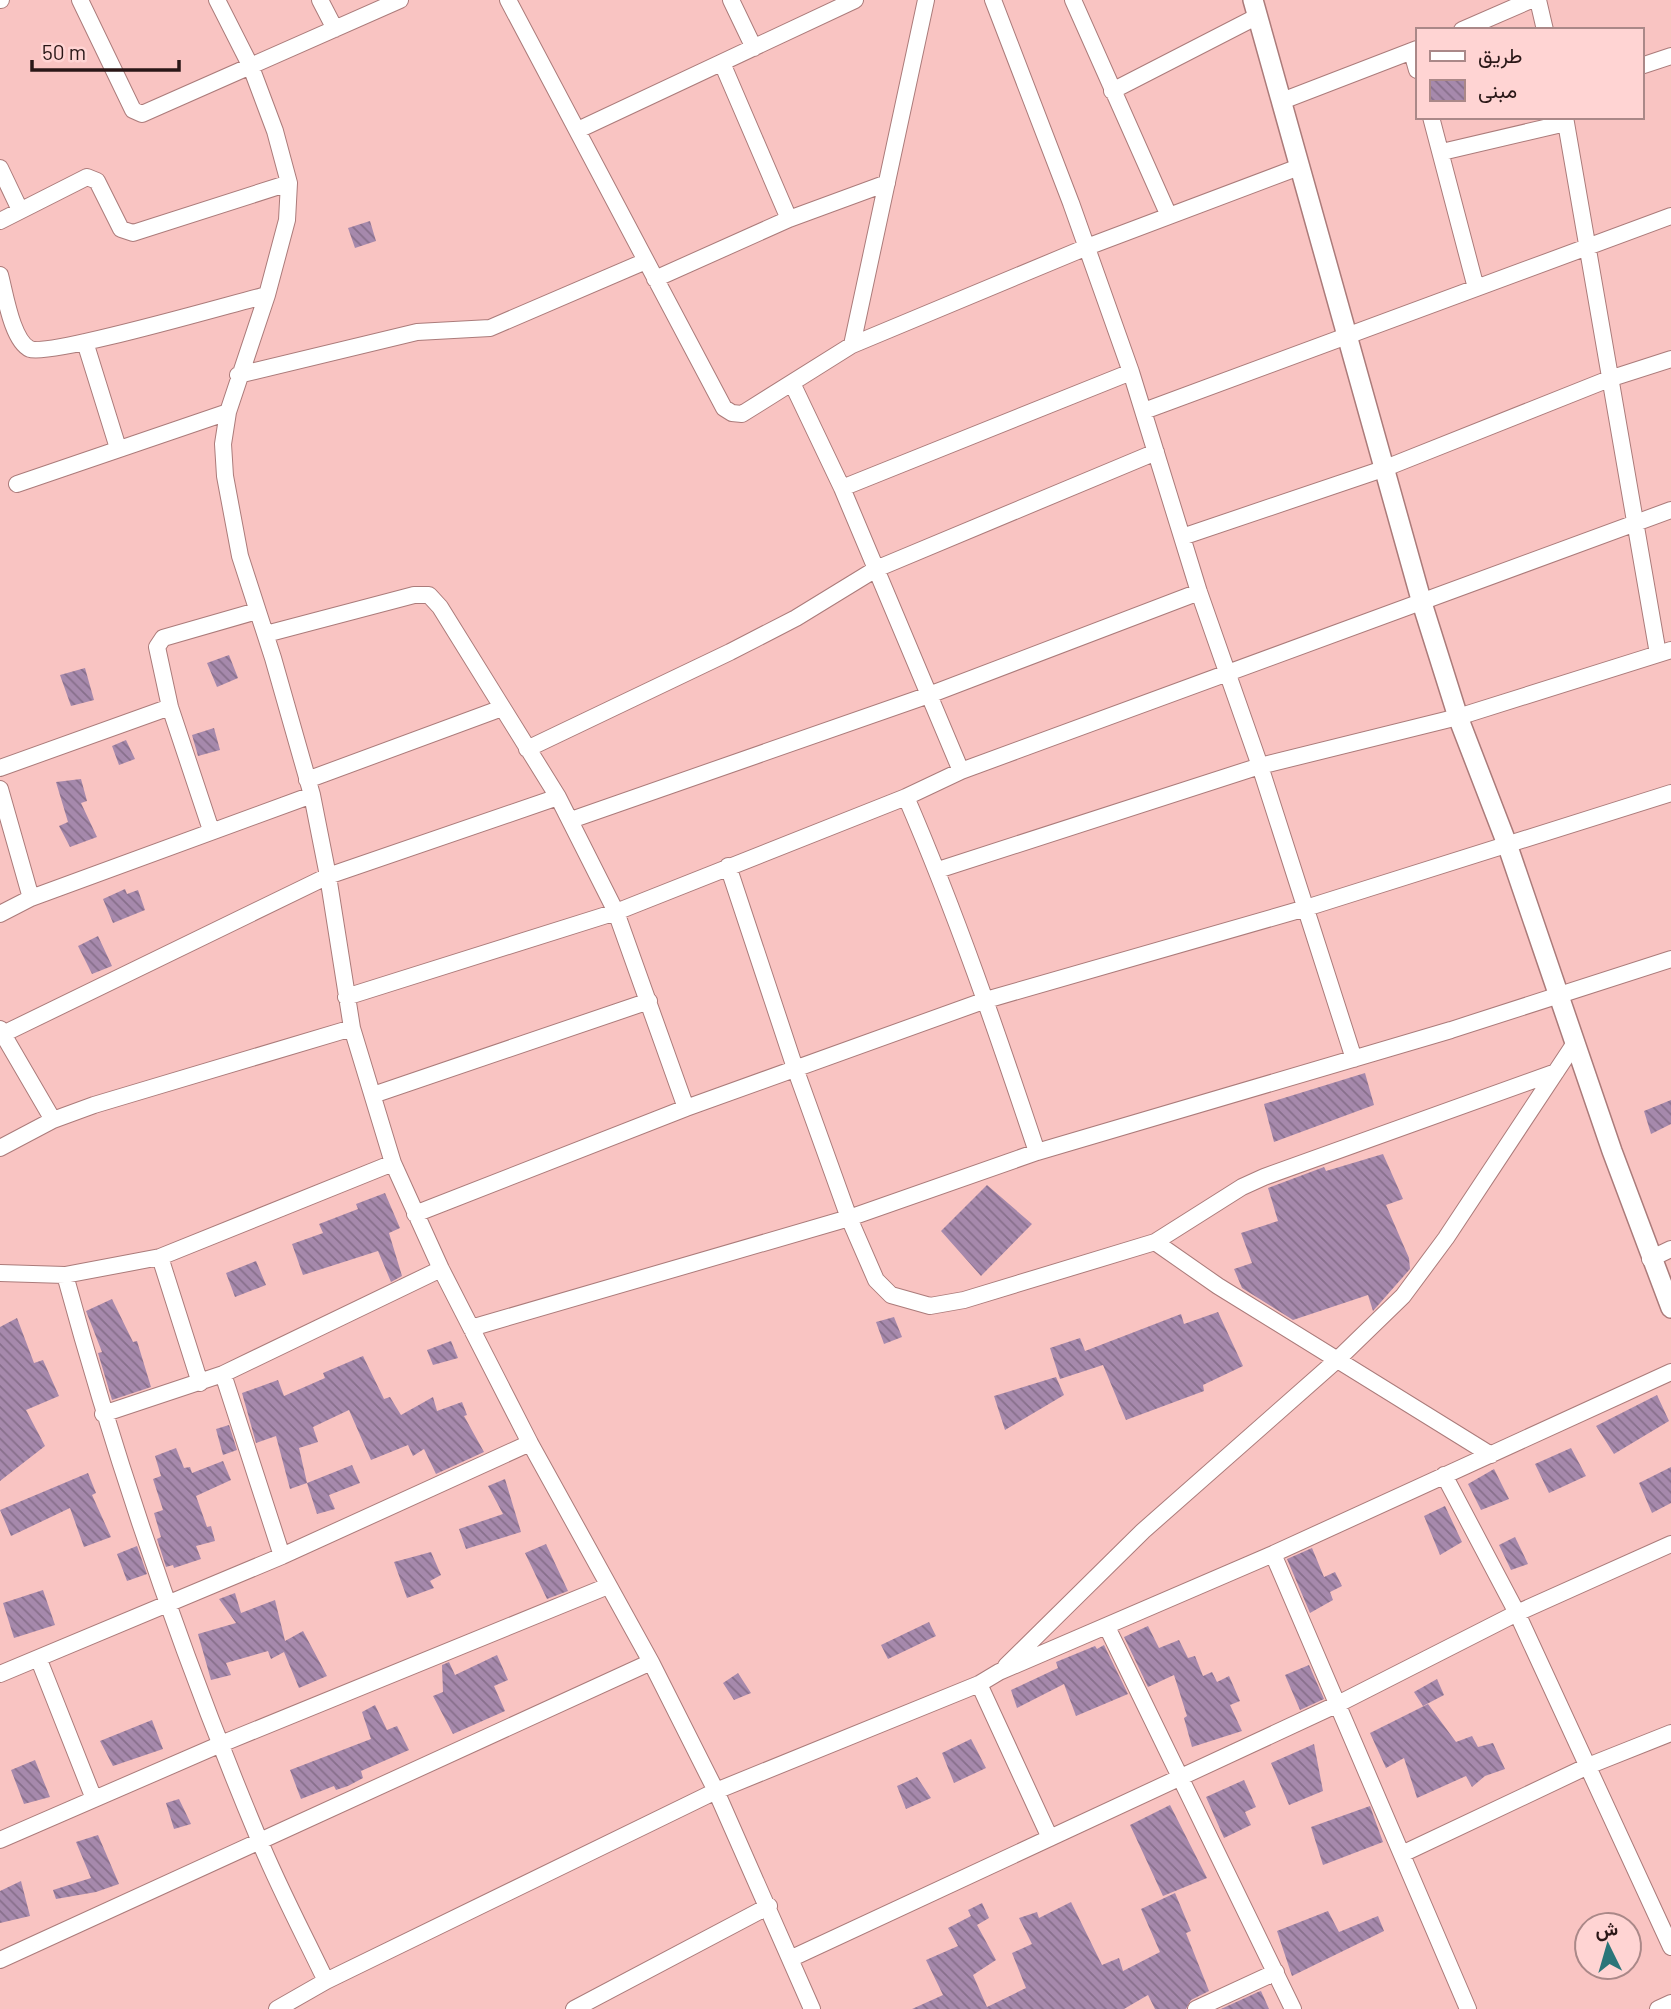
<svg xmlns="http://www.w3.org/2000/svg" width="1671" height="2009" font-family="Barlow,Vazirmatn,sans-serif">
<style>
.building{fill:url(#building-back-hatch)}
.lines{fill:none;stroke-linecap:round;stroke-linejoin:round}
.minor-casing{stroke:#ab7b7a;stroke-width:18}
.tertiary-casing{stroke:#ab7b7a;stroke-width:22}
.minor{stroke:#fff;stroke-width:16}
.tertiary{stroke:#fff;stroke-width:19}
</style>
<defs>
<pattern id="building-back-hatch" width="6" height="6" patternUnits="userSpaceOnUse" patternTransform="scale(1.75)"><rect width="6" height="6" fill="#a689ac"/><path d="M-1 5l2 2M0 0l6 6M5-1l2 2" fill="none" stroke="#876f8b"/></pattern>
</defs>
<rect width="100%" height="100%" fill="#f9c4c2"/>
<path class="building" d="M 370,221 L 376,241 L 355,248 L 348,228 Z
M 229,655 L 238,678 L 217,687 L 207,663 Z
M 85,668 L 94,700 L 71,706 L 60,675 Z
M 214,728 L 220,750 L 198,756 L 192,735 Z
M 126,740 L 135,759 L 119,765 L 112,746 Z
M 81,779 L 87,801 L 81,803 L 97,837 L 70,847 L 59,826 L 68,822 L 56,782 Z
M 125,889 L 127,894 L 138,890 L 145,910 L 113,923 L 103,899 Z
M 98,936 L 112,966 L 92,974 L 78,946 Z
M 1365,1073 L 1374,1105 L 1274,1142 L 1264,1104 Z
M 1671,1100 L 1671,1124 L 1651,1134 L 1644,1111 Z
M 1383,1154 L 1403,1199 L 1386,1205 L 1409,1258 L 1410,1269 L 1373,1311 L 1368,1295 L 1293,1320 L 1242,1288 L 1234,1269 L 1252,1263 L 1241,1233 L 1278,1221 L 1268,1188 L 1324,1167 L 1326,1171 Z
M 987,1185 L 1032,1224 L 981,1276 L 941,1231 Z
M 385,1193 L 400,1228 L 389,1233 L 402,1276 L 391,1282 L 378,1251 L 303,1275 L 292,1244 L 323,1233 L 319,1224 L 358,1209 L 356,1204 Z
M 256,1261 L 266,1285 L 235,1297 L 226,1273 Z
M 112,1299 L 133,1342 L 137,1341 L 151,1387 L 112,1400 L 98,1353 L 102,1352 L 86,1311 Z
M 1218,1312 L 1243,1366 L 1203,1385 L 1204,1391 L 1126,1420 L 1103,1365 L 1060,1379 L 1050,1348 L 1080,1338 L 1085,1351 L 1181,1314 L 1184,1324 Z
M 894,1317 L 902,1337 L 884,1344 L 876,1322 Z
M 17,1318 L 34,1363 L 43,1360 L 59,1396 L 26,1410 L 45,1446 L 0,1481 L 0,1327 Z
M 451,1341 L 458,1358 L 433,1365 L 427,1350 Z
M 363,1356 L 384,1399 L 390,1397 L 401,1415 L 433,1397 L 437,1411 L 462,1402 L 467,1415 L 464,1416 L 484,1452 L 436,1474 L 424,1449 L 413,1456 L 408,1445 L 371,1460 L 349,1410 L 313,1427 L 318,1442 L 299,1448 L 307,1483 L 290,1489 L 276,1436 L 256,1443 L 242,1393 L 278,1380 L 284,1396 L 325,1378 L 323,1373 Z
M 1056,1377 L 1064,1395 L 1005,1430 L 994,1396 Z
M 1657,1395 L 1669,1421 L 1614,1454 L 1596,1426 Z
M 229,1425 L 237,1450 L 223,1455 L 216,1429 Z
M 176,1448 L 184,1468 L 190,1467 L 192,1473 L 223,1461 L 231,1480 L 196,1496 L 207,1527 L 211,1526 L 215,1541 L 196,1546 L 201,1559 L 174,1568 L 173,1565 L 166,1567 L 157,1539 L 161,1537 L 154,1513 L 163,1510 L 153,1479 L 161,1476 L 155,1456 Z
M 1571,1448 L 1586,1476 L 1549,1493 L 1535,1464 Z
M 352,1465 L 360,1483 L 329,1495 L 335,1509 L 317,1514 L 307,1483 Z
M 1671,1467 L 1671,1503 L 1652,1513 L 1639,1483 Z
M 1494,1469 L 1509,1499 L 1481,1510 L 1468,1484 Z
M 88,1473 L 96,1493 L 92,1495 L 111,1537 L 84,1547 L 70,1508 L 11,1536 L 0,1510 Z
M 505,1479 L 521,1532 L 466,1549 L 459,1529 L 503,1514 L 488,1486 Z
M 1445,1506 L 1462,1542 L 1440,1555 L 1424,1516 Z
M 1515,1537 L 1528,1564 L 1511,1570 L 1499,1545 Z
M 546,1544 L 568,1591 L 547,1599 L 525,1553 Z
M 137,1546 L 147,1574 L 127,1581 L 117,1554 Z
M 1312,1548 L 1324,1577 L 1335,1572 L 1342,1586 L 1330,1592 L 1333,1600 L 1310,1613 L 1287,1559 Z
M 431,1552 L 441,1575 L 430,1581 L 434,1588 L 407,1598 L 394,1562 Z
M 43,1590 L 55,1625 L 14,1638 L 3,1603 Z
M 235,1593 L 241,1613 L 275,1600 L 285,1641 L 303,1631 L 327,1676 L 299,1688 L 284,1652 L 271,1659 L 268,1651 L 226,1663 L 231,1675 L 211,1680 L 198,1634 L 236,1623 L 219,1599 Z
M 929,1622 L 936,1636 L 888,1659 L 881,1645 Z
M 1148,1626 L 1159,1648 L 1179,1640 L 1188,1658 L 1195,1656 L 1203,1676 L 1212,1672 L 1217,1682 L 1229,1676 L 1240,1701 L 1230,1705 L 1242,1731 L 1192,1747 L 1184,1718 L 1187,1716 L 1174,1675 L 1148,1687 L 1124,1637 Z
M 1104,1645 L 1128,1694 L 1076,1716 L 1064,1684 L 1017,1708 L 1011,1690 L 1058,1668 L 1056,1662 L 1095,1646 L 1097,1649 Z
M 497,1655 L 508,1680 L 494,1686 L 505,1711 L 453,1734 L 433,1696 L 443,1692 L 442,1665 L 449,1662 L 455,1675 Z
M 1309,1665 L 1324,1699 L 1300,1710 L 1285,1675 Z
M 738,1673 L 751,1693 L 734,1700 L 723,1683 Z
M 1437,1679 L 1444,1695 L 1423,1706 L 1414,1692 Z
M 1428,1704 L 1456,1742 L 1472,1736 L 1478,1747 L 1493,1743 L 1505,1769 L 1485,1776 L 1472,1787 L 1466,1776 L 1417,1798 L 1404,1758 L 1386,1768 L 1370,1733 Z
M 375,1705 L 387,1730 L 397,1726 L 409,1750 L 361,1771 L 363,1778 L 348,1786 L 336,1790 L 334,1786 L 301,1799 L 290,1770 L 371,1739 L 362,1712 Z
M 152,1720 L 163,1749 L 113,1766 L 100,1741 Z
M 971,1739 L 986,1768 L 954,1783 L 942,1753 Z
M 1314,1744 L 1323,1791 L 1289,1805 L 1271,1763 Z
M 35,1760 L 50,1797 L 24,1804 L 11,1770 Z
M 917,1777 L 931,1798 L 906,1809 L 897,1786 Z
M 1244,1780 L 1256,1807 L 1245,1812 L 1251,1825 L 1224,1838 L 1206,1797 Z
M 179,1799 L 191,1824 L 174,1829 L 166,1803 Z
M 1170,1805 L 1207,1878 L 1163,1896 L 1130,1825 Z
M 1370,1806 L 1383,1842 L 1323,1865 L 1311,1827 Z
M 98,1835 L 119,1884 L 96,1892 L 56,1899 L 53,1890 L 91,1878 L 76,1842 Z
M 21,1881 L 30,1916 L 0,1923 L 0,1891 Z
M 1175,1893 L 1191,1931 L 1186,1933 L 1209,1991 L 1191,2000 L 1186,2009 L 1155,2009 L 1148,1995 L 1124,2009 L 912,2009 L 943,1995 L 926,1960 L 958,1946 L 948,1928 L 971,1916 L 968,1910 L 982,1903 L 989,1918 L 977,1925 L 996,1960 L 973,1975 L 987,2007 L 1026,1988 L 1012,1953 L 1032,1944 L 1019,1918 L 1037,1912 L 1039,1918 L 1071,1902 L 1102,1965 L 1119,1958 L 1123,1971 L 1160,1952 L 1141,1909 Z
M 1328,1911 L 1339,1932 L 1378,1916 L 1384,1931 L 1292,1976 L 1277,1931 Z
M 1261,1991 L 1269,2009 L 1221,2009 L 1258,1992 Z"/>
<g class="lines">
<g class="minor-casing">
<path id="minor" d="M 0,0 L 1,0
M 80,0 L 133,110 L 142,114 L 400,0
M 217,0 L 251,67 L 275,131 L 289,183 L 287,220 L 267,295 L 228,412 L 223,444 L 225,476 L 240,556 L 273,658 L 312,795 L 328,876 L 352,1028 L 393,1163 L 441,1269 L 530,1443 L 651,1662 L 716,1791 L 812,2009
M 320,0 L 335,29
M 508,0 L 724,408 L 732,413 L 742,414 L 852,345 L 1087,247 L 1299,167
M 731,0 L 754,48
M 993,0 L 1071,203 L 1131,372 L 1199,592 L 1260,766 L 1354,1059
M 1073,0 L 1169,216
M 1538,0 L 1545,30
M 1462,30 L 1531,0
M 1412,52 L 1417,70
M 1641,66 L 1671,56
M 1112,91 L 1258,16
M 1282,101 L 1417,49
M 1431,117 L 1476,288
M 1565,117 L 1658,654
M 578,130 L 855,0
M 1442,152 L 1566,123
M 0,168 L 20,210
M 789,219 L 887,183
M 0,221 L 87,177 L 97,181 L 121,229 L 133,233 L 289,183
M 0,275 C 5,293 12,341 30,349 C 50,357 234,303 267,295
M 655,279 L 789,219 L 722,63
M 85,342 L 118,448
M 852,345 L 926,0
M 238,375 L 417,332 L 490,328 L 646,261
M 792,383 L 842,488 L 961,771
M 1144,411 L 1671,216
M 17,484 L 228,412
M 842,488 L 1131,372
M 1182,537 L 1383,469 L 1609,379 L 1671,359
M 266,634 L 414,595 L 429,595 L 440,607 L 558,797 L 616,912 L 686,1108
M 527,749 L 730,652 L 796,618 L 876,569 L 1156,452
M 0,768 L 170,707
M 307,780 L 502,708
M 0,789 L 31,898
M 906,797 C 956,913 997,1032 1037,1152
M 571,820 L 929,695 L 1199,592
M 211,830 L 170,707 L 157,647 L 163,638 L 257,611
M 728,866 L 795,1068 L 849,1218 L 876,1280 L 891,1295 L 930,1306 L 964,1300 L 1155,1242 L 1242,1187 L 1264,1177 L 1556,1072
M 938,870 L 1260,766 L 1458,717 L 1671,650
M 0,914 L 31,898 L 312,795
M 346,997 L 616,912 L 906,797 L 961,771 L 1671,510
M 0,1029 L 53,1120
M 3,1034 L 328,876 L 558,797
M 373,1095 L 649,1001
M 0,1148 L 53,1120 L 94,1105 L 352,1028
M 415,1214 L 686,1108 L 986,1000 L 1306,908 L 1671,793
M 1155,1242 L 1218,1286 L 1491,1455
M 160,1257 L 200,1383
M 1650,1259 L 1671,1249
M 0,1273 L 65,1275 L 160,1257 L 393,1163
M 65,1275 C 117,1466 182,1655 258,1837 C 278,1886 303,1933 326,1981
M 471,1328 L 849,1218 L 1037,1152 L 1451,1030 L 1671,959
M 223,1374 L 282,1556
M 103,1414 L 223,1374 L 441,1269
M 1444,1475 L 1517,1613 L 1671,1947
M 1273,1554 L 1468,2009
M 1107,1627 L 1293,2009
M 39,1660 L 94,1799
M 1006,1666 L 1143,1531 L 1338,1359 L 1403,1296 L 1446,1238 L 1575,1043
M 0,1674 L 282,1556 L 530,1443
M 979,1684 L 1050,1838
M 0,1840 L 221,1744 L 608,1586
M 1402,1854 L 1588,1766 L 1671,1733
M 792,1958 L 1338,1704 L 1517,1613 L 1671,1544
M 0,1960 L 651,1662
M 277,2009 L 326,1981 L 716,1791 L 979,1684 L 999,1672 L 1273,1554 L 1671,1372
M 574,2009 L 769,1906
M 1196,2009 L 1276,1972
M 1658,2009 L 1671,2003"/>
</g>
<g class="tertiary-casing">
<path id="tertiary" d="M 1253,0 L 1422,603 L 1458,717 L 1507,844 L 1612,1151 L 1671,1308"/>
</g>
<use href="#minor" class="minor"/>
<use href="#tertiary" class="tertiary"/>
</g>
<rect x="1416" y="28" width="228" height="91" fill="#ffd4d3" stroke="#aa8888" stroke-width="2"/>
<rect x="1430" y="51" width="35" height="10" fill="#ffffff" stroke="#aa8888" stroke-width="2"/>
<text x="1478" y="63" font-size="21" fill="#2a1717">طريق</text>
<rect x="1430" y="80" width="35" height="21" fill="url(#building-back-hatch)" stroke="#aa8888" stroke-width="2"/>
<text x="1478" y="98" font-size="21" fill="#2a1717">مبنى</text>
<g transform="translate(1608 1946) rotate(355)"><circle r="33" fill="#ffd4d3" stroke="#aa8888" stroke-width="2"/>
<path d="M0-5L12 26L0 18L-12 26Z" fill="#2b7579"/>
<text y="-10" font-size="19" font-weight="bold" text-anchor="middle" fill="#2a1717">ش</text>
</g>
<path d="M32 60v10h147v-10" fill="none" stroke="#2a1717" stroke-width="3.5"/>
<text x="42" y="60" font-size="21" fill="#2a1717" stroke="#ffd4d3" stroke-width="5" paint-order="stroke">50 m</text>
</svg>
